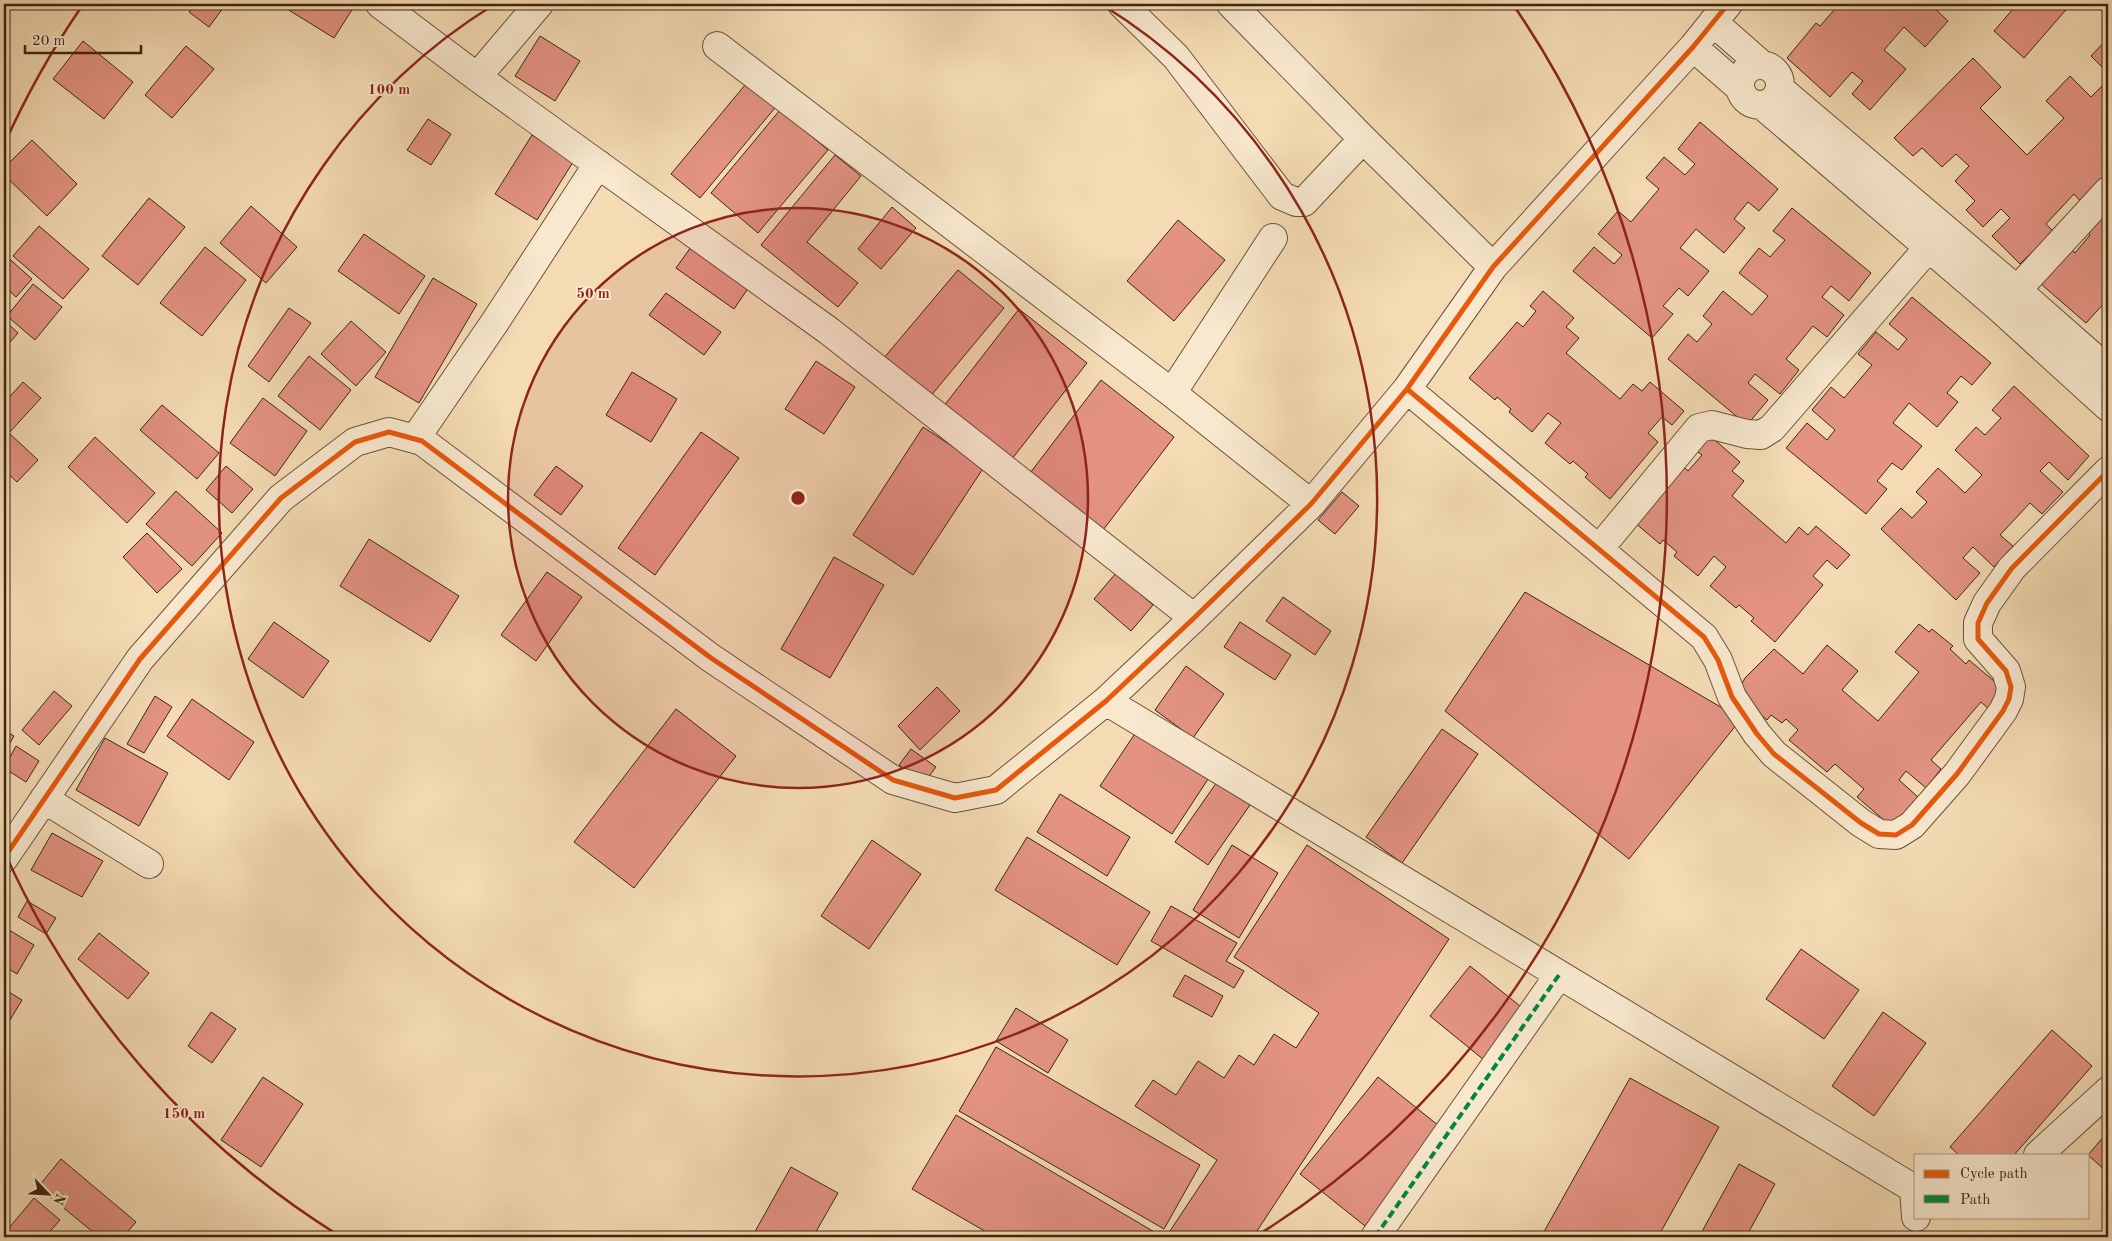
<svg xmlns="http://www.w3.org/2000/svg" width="2112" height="1241" font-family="'Old Standard TT',serif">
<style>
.building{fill:#e49383;stroke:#3d2512}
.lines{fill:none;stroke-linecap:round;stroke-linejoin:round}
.minor-casing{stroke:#6b523a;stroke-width:30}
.minor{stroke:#f8e8ce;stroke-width:28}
.quiet{stroke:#00873e;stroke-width:4;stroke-dasharray:8 4;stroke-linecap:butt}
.cycleway-casing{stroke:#f8e8ce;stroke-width:8}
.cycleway{stroke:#e8590c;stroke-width:5}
.ring{fill:none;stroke:#8f2418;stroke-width:2.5}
.centre{fill:#8f2418;stroke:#f8e8ce;stroke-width:2.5}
.ring-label{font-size:15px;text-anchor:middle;font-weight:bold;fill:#8f2418;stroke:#f8e8ce;stroke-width:4;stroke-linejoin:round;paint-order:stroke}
</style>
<rect width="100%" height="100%" fill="#f4dbb3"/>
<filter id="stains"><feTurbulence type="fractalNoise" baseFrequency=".004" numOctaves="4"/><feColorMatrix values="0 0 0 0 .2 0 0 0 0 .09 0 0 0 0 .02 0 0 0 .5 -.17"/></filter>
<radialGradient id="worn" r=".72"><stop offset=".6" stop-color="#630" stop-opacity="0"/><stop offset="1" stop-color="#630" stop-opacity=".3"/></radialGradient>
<path class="building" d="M 196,4 L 226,4 L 209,27 L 189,12 Z
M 279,4 L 353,4 L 355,5 L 334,38 Z
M 1833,4 L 1930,4 L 1948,21 L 1925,47 L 1904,27 L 1884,50 L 1906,69 L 1870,110 L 1852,94 L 1863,81 L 1852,72 L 1830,97 L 1787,58 L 1816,23 L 1820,26 L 1835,9 L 1832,6 Z
M 2007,4 L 2071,4 L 2024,58 L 1994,31 L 2013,9 Z
M 540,36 L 580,61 L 555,101 L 515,76 Z
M 2108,38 L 2108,73 L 2091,56 Z
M 83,41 L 133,82 L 104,119 L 53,79 Z
M 186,46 L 214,69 L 172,118 L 145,95 Z
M 1973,58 L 2001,87 L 1980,108 L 2027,155 L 2064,118 L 2046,101 L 2070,76 L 2091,97 L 2108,80 L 2108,158 L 2102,164 L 2108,170 L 2108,176 L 2082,203 L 2074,194 L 2046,224 L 2053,231 L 2020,264 L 1992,236 L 2010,218 L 2001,209 L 1983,227 L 1966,210 L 1975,201 L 1955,181 L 1969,166 L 1956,154 L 1942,167 L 1922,148 L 1913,156 L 1894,138 Z
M 750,79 L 779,103 L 700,198 L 671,174 Z
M 780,110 L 828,150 L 758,233 L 711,193 Z
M 428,119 L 451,134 L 431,165 L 407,150 Z
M 1700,122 L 1778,189 L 1759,211 L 1748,202 L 1734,219 L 1745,228 L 1724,253 L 1696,229 L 1680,248 L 1709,271 L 1688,296 L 1679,288 L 1663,306 L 1673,314 L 1652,338 L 1573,271 L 1594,247 L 1614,264 L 1622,255 L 1598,234 L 1618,211 L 1631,222 L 1659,189 L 1646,178 L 1664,157 L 1685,175 L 1695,164 L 1678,149 Z
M 532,135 L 573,162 L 537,220 L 495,194 Z
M 32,140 L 77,184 L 47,216 L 4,175 L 4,168 Z
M 835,155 L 861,176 L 807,242 L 858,283 L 838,307 L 761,245 Z
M 149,198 L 185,227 L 138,285 L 102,256 Z
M 251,206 L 297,247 L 266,283 L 220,243 Z
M 892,207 L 916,228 L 881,269 L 858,249 Z
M 1792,208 L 1871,273 L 1849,301 L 1831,286 L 1822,297 L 1844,315 L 1827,337 L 1813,326 L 1786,359 L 1799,370 L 1780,394 L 1755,374 L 1748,383 L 1768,400 L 1747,425 L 1668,359 L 1688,334 L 1697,342 L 1712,324 L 1703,316 L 1723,291 L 1752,315 L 1768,296 L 1739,273 L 1759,248 L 1770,257 L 1785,240 L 1773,231 Z
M 2108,208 L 2108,299 L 2086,323 L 2041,284 L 2072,250 L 2075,253 L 2090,235 L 2087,232 Z
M 1178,220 L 1225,260 L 1174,321 L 1127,281 Z
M 39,226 L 89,269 L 63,299 L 13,256 Z
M 364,234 L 425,276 L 399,314 L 338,271 Z
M 205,247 L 246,280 L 202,336 L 160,303 Z
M 691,247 L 749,287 L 734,309 L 676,268 Z
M 4,254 L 32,279 L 16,297 L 4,286 Z
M 958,270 L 1004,308 L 929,398 L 883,359 Z
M 433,278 L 477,304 L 419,403 L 375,377 Z
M 33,284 L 62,307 L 35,340 L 7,316 Z
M 1543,291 L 1574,318 L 1566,327 L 1579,338 L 1566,353 L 1620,399 L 1633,384 L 1642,391 L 1650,382 L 1684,411 L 1672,425 L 1662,417 L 1648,433 L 1658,442 L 1610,499 L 1585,477 L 1588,474 L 1573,461 L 1570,464 L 1545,443 L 1561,423 L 1548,413 L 1532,432 L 1509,412 L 1511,409 L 1497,397 L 1495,400 L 1469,378 L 1517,322 L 1523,327 L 1536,311 L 1530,306 Z
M 666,293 L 721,332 L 704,355 L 649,315 Z
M 1912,297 L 1991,363 L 1972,385 L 1961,376 L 1947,393 L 1958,402 L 1937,427 L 1909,403 L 1893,423 L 1922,446 L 1902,470 L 1892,463 L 1877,481 L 1887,489 L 1866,514 L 1786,448 L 1807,423 L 1827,440 L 1835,430 L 1812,410 L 1831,387 L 1844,398 L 1872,365 L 1858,354 L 1876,332 L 1898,350 L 1907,339 L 1889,324 Z
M 289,308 L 311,323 L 269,382 L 248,366 Z
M 1019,309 L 1087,363 L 1008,464 L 940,411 Z
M 4,320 L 18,333 L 4,349 Z
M 351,321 L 386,352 L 356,386 L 321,354 Z
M 309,356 L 351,390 L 320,430 L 278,396 Z
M 816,361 L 855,387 L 824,434 L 785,409 Z
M 632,372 L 677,399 L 651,442 L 606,415 Z
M 1101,380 L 1174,437 L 1100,534 L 1027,477 Z
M 23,382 L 41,398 L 9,433 L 38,460 L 17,482 L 4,470 L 4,403 Z
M 2014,386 L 2089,456 L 2068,480 L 2049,462 L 2040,471 L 2063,492 L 2042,514 L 2030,503 L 2000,535 L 2013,546 L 1994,567 L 1973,547 L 1963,558 L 1980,573 L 1956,600 L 1881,529 L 1901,508 L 1912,518 L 1927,502 L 1916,492 L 1938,468 L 1965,493 L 1982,475 L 1955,450 L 1976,427 L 1985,435 L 2001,418 L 1992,410 Z
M 263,398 L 307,431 L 275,476 L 230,443 Z
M 162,405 L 219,453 L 197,479 L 140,430 Z
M 923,427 L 984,467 L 913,575 L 853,535 Z
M 701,432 L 739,458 L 655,575 L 618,548 Z
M 1708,434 L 1740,462 L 1732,471 L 1744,481 L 1732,496 L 1786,543 L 1799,527 L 1808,535 L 1816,526 L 1850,555 L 1837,569 L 1827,560 L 1813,576 L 1823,585 L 1775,642 L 1751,621 L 1754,618 L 1739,605 L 1736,608 L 1710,586 L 1726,567 L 1714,556 L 1698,576 L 1674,556 L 1677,552 L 1663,540 L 1660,544 L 1634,522 L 1682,465 L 1688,471 L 1702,455 L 1695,450 Z
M 95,437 L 155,493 L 127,523 L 68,467 Z
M 226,466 L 253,489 L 232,513 L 206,490 Z
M 556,466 L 583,486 L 561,515 L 534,495 Z
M 176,491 L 222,533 L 192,566 L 146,524 Z
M 1342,492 L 1359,506 L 1335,534 L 1318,520 Z
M 147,533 L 182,569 L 157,593 L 123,557 Z
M 369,539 L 459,596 L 430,642 L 340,586 Z
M 834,557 L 884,585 L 830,678 L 781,649 Z
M 547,572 L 582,597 L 536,661 L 501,635 Z
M 1116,573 L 1153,605 L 1131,631 L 1094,599 Z
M 1525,592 L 1741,719 L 1629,859 L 1445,711 Z
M 1283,597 L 1331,631 L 1315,655 L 1266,621 Z
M 274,622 L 329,661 L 303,698 L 248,659 Z
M 1240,622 L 1291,655 L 1275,680 L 1224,647 Z
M 1919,624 L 1929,632 L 1932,629 L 1953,646 L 1950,649 L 1966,664 L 1969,660 L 2007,692 L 1991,711 L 1981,702 L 1931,760 L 1941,769 L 1926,788 L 1906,771 L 1899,780 L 1918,797 L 1892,827 L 1857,797 L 1864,789 L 1835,764 L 1827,772 L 1789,740 L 1798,730 L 1786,719 L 1782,723 L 1771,715 L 1767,720 L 1736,694 L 1745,678 L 1774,649 L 1803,674 L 1827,645 L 1858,671 L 1842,690 L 1878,721 L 1919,672 L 1895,652 Z
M 1186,666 L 1224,694 L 1193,738 L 1155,710 Z
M 937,687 L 960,711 L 920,750 L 898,726 Z
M 54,691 L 72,706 L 39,745 L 22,730 Z
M 155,696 L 172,707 L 144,753 L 127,744 Z
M 192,699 L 254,742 L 229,780 L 167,736 Z
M 676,709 L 736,756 L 634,888 L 574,842 Z
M 1140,726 L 1212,773 L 1172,834 L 1100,786 Z
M 1442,729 L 1478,754 L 1402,863 L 1366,837 Z
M 4,730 L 14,736 L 4,753 Z
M 105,738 L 168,773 L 139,826 L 76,790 Z
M 16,746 L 39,761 L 26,782 L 4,768 Z
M 911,749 L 936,767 L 924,783 L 899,765 Z
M 1217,782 L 1250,805 L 1208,865 L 1175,842 Z
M 1060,794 L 1130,837 L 1107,876 L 1037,832 Z
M 52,833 L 103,861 L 82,897 L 31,870 Z
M 1027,837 L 1150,912 L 1117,965 L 995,890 Z
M 872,840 L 921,874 L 869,949 L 821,916 Z
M 1232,845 L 1278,873 L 1239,938 L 1193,910 Z
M 1307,845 L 1449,939 L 1253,1237 L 1172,1237 L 1168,1234 L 1217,1160 L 1135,1106 L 1153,1080 L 1176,1095 L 1198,1061 L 1224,1078 L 1239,1055 L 1254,1065 L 1274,1034 L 1296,1048 L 1319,1013 L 1234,957 Z
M 27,901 L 56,918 L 46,934 L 18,917 Z
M 1171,906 L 1237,943 L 1226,961 L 1244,971 L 1234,988 L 1151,941 Z
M 9,930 L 34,945 L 17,974 L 4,966 L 4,939 Z
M 99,933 L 149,973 L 128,999 L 78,959 Z
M 1801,949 L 1859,990 L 1824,1039 L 1766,999 Z
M 1470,966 L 1525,1010 L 1484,1060 L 1430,1016 Z
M 1185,975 L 1223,996 L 1212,1017 L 1173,996 Z
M 4,989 L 22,1000 L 7,1025 L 4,1023 Z
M 1016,1008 L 1068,1040 L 1048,1073 L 996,1041 Z
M 211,1012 L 236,1029 L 212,1063 L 188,1046 Z
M 1883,1012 L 1926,1043 L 1874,1116 L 1832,1086 Z
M 2052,1030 L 2092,1066 L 2014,1155 L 1959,1155 L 1950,1147 Z
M 996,1047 L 1200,1165 L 1164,1229 L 959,1111 Z
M 263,1077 L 303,1104 L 261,1167 L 221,1140 Z
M 1378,1077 L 1444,1130 L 1365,1226 L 1300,1174 Z
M 1630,1078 L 1719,1127 L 1658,1237 L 1541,1237 Z
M 956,1115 L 1156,1233 L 1153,1237 L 995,1237 L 912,1189 Z
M 2105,1135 L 2108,1138 L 2108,1173 L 2088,1155 Z
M 61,1159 L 136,1222 L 123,1237 L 99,1237 L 38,1187 Z
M 1739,1164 L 1775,1184 L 1746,1237 L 1699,1237 Z
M 791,1167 L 838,1193 L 813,1237 L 752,1237 Z
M 34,1198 L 60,1220 L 45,1237 L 4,1237 L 4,1234 Z"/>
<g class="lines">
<g class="minor-casing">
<path id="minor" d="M 380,4 L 477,77 L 829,331 L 1194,618
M 1122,4 L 1176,57 L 1282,196 L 1296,202 L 1304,202 L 1363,139
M 1231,4 L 1363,139 L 1493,267
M 1713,22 L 1762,65
M 717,46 L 1172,393 L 1311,504
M 1693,47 L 1740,88
M1740 85a20 20 0 1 1 40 0a20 20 0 1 1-40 0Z
M 477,77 L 539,4
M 1780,89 L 2017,290 L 2108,370
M 1762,105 L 1996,305 L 2108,407
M 2017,290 L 2108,191
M 1407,389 L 1704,637 L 1718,660 L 1732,697 L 1757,734 L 1774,754 L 1861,823 L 1879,834 L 1896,835 L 1912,825 L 1957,774 L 2003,711 L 2009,699 L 2011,687 L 2006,671 L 1978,639 L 1978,623 L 1987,603 L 2012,568 L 2108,471
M 1172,393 L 1273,238
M 415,439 L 495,322 L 598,164
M 1599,549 L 1699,428 L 1712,425 L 1747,434 L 1761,435 L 1772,428 L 1929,247
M 1106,701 L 1916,1190
M 44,799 L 149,864
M 4,858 L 140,659 L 281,498 L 355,442 L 389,432 L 422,441 L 711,658 L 893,780 L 955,798 L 996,790 L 1106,701 L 1194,618 L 1311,504 L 1407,389 L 1493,267 L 1693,47 L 1728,4
M 2038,1155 L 2108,1091
M 1914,1189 L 1916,1217
M 1375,1237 L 1559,975"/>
</g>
<use href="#minor" class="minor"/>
<path class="quiet" d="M 1375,1237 L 1559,975"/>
<g class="cycleway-casing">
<path id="cycleway" d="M 1407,389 L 1704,637 L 1718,660 L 1732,697 L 1757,734 L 1774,754 L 1861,823 L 1879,834 L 1896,835 L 1912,825 L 1957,774 L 2003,711 L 2009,699 L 2011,687 L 2006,671 L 1978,639 L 1978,623 L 1987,603 L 2012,568 L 2108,471
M 4,858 L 140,659 L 281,498 L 355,442 L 389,432 L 422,441 L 711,658 L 893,780 L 955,798 L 996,790 L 1106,701 L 1194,618 L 1311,504 L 1407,389 L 1493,267 L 1693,47 L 1728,4"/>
</g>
<use href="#cycleway" class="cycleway"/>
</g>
<circle cx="798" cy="498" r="290" fill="#8f2418" fill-opacity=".12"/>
<g class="ring">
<circle cx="798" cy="498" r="290"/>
<path d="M1101 4A579 579 0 1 1 495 4"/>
<path d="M338 1235A869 869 0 0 1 4 851M4 145A869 869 0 0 1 82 6M1514 6A869 869 0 0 1 1258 1235"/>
</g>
<circle cx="798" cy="498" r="8" class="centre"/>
<g class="ring-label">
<text x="389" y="94">100 m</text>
<text x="593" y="298">50 m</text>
<text x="184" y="1118">150 m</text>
</g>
<rect width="2112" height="1241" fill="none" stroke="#f4dbb3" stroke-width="20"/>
<rect x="5" y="5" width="2102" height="1231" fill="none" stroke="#3d2512" stroke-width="2.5"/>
<rect x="10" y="10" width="2092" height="1221" fill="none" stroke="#3d2512"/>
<rect x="1914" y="1154" width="175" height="65" fill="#f8e8ce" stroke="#ad9a83"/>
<rect x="1924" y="1170" width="25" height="8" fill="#e8590c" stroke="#ad9a83"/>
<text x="1960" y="1178" font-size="15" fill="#3d2512">Cycle path</text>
<rect x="1924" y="1195" width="25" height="8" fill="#00873e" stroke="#ad9a83"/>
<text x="1960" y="1204" font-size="15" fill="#3d2512">Path</text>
<g transform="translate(48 1194) rotate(115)" stroke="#f8e8ce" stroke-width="4" paint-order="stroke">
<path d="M0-4L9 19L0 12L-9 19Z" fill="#3d2512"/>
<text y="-8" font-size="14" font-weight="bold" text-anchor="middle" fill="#3d2512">N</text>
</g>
<path d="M25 45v8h116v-8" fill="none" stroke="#3d2512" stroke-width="2.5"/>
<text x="32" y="45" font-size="15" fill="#3d2512" stroke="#f8e8ce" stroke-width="4" paint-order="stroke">20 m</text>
<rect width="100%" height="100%" filter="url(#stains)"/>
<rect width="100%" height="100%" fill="url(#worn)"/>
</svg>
